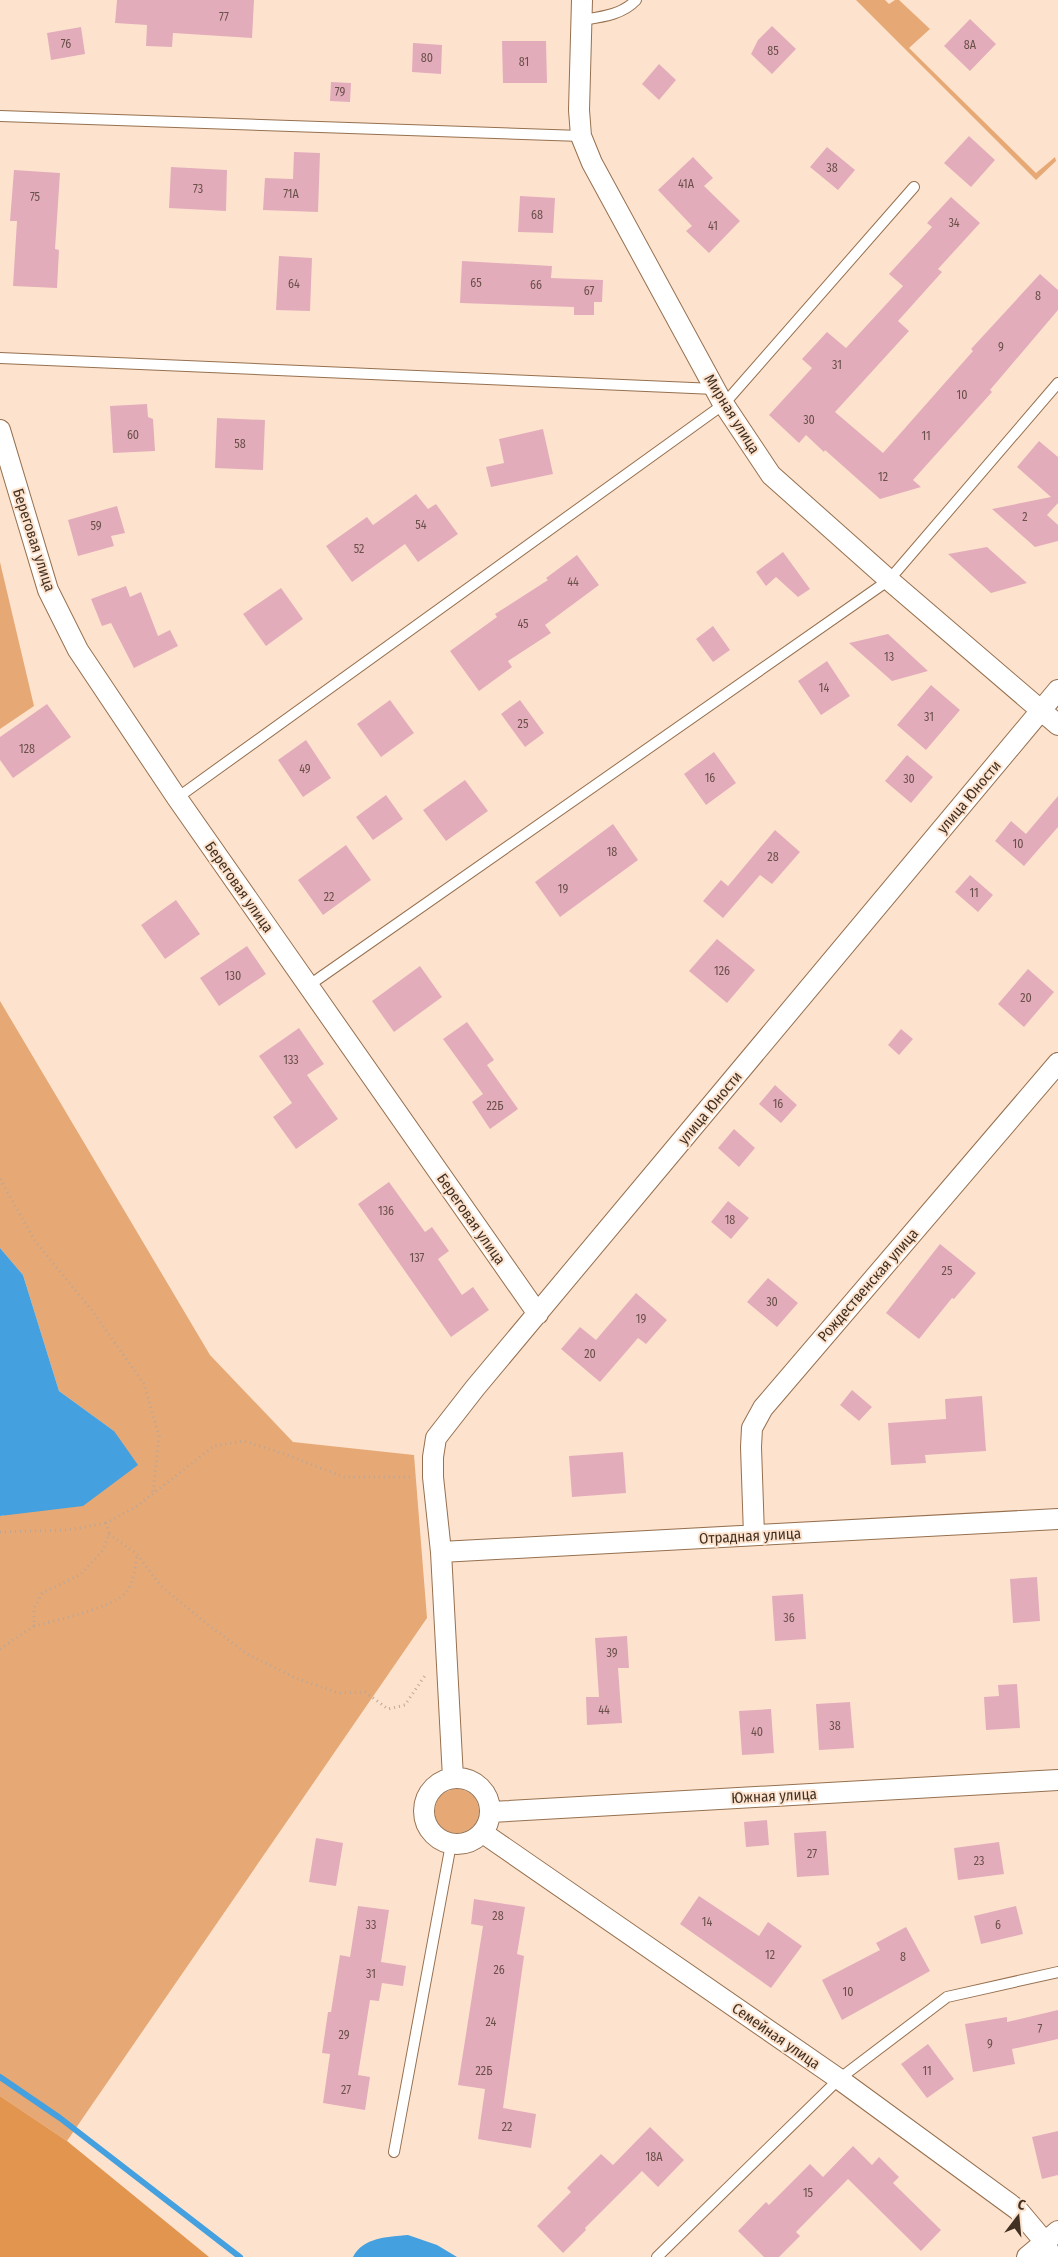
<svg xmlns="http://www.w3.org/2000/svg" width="1058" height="2257" font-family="'Fira Sans Condensed',sans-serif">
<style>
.green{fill:#e6a975}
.forest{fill:#e1954f}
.water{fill:#44a0de}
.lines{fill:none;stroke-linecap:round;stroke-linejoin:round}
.stream{stroke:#44a0de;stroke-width:6}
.building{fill:#e3acbb}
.service-casing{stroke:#96704f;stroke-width:12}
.minor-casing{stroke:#96704f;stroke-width:22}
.path{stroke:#bda694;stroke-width:3;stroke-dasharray:1 4;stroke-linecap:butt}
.service{stroke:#fff;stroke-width:10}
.minor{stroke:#fff;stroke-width:20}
.labels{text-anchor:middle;stroke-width:4;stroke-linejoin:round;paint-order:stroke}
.number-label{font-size:12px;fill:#6a5049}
.street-label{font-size:15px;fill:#423123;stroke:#fde3ce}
</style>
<rect width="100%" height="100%" fill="#fde3ce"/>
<path class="green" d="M 856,0 L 885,0 L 889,4 L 895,0 L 899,0 L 930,29 L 909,48 L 1036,173 L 1055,157 L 1056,161 L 1036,180 Z
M 0,562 L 34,706 L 0,729 Z
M 0,1001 L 210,1355 L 293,1442 L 414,1455 L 427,1618 L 67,2141 L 0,2096 L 0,1516 L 3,1516 L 114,1431 L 59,1391 L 23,1275 L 0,1248 Z
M435 1811a22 22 0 1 1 44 0a22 22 0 1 1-44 0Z"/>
<path class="forest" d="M 0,2096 L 67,2141 L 209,2257 L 0,2257 Z"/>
<path class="water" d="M 0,1248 L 23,1275 L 59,1391 L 114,1431 L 138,1465 L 83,1506 L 0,1516 Z
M 408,2235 L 437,2245 L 457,2257 L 353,2257 C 363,2237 388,2237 408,2235 Z"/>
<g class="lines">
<path class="stream" d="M 0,2077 L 60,2118 L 240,2257"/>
</g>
<path class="building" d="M 117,0 L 254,0 L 252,38 L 173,33 L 172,47 L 146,46 L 147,25 L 115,23 Z
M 970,19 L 996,44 L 970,71 L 944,46 Z
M 772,26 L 796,49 L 772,74 L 751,54 L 758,40 Z
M 81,27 L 85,54 L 51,60 L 47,33 Z
M 502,41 L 546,41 L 547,83 L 503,83 Z
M 413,43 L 442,45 L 441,74 L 412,72 Z
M 659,64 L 676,80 L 659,100 L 642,84 Z
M 331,82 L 351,83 L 350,102 L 330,101 Z
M 969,136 L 995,160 L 971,187 L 944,163 Z
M 827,147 L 855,170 L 838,190 L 810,167 Z
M 294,152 L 320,153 L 318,212 L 263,210 L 265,178 L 293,179 Z
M 693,157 L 713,178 L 704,186 L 740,221 L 709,253 L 686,231 L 692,226 L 658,190 Z
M 171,167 L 227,170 L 226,211 L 169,208 Z
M 14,170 L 60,173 L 55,249 L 59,250 L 57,288 L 13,286 L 17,221 L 10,221 Z
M 520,196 L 555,198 L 553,233 L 518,232 Z
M 951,197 L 980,223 L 938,269 L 942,272 L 898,321 L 909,331 L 835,412 L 883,453 L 973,351 L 971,349 L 1040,274 L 1058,290 L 1058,310 L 990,390 L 992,392 L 913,480 L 921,487 L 880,499 L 825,450 L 824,452 L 806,435 L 799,443 L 769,415 L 812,368 L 802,359 L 827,332 L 846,348 L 903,286 L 889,274 L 932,227 L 927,223 Z
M 279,256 L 312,258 L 310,311 L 276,310 Z
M 462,261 L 552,266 L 551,278 L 603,280 L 602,302 L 594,302 L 594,315 L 574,315 L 574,307 L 460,303 Z
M 147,404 L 148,417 L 153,419 L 155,451 L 113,453 L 110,406 Z
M 217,418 L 265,420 L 263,470 L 215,468 Z
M 543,429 L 553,474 L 491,487 L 486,467 L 504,463 L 499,439 Z
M 1039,441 L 1058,457 L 1058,503 L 1047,515 L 1058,525 L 1058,541 L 1035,547 L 992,509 L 1051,497 L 1017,467 Z
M 416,494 L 428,509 L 436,504 L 458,534 L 418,562 L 405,544 L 352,582 L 326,546 L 367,517 L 373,525 Z
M 117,506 L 125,533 L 111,536 L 114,546 L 78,556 L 68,520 Z
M 987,547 L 1027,583 L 991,593 L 948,554 Z
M 783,552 L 810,589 L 798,597 L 776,577 L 766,586 L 756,572 Z
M 577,555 L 599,585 L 545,625 L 551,633 L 508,661 L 512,667 L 479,691 L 450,651 L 497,617 L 495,614 L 548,580 L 546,578 Z
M 126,586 L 130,597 L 141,592 L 158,636 L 170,630 L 178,646 L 134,668 L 111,623 L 102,626 L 91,599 Z
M 281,588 L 303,619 L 266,646 L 243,614 Z
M 713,626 L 730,650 L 713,662 L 696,639 Z
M 888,634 L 928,671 L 892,681 L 849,643 Z
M 827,661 L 850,696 L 821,715 L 798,681 Z
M 931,685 L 960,710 L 926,750 L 897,725 Z
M 390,700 L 414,733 L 381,757 L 357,724 Z
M 520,700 L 544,733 L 525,747 L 501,714 Z
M 47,704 L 71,737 L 13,778 L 0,760 L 0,737 Z
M 306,740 L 331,778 L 303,797 L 278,760 Z
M 714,752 L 736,783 L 706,805 L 684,774 Z
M 907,755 L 933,777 L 911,803 L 885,781 Z
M 465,780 L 488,811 L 446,841 L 423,810 Z
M 386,795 L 403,819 L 373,840 L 356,817 Z
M 1058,796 L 1058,827 L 1024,866 L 995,841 L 1011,821 L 1026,834 Z
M 613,824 L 638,860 L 560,917 L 535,882 Z
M 775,830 L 800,852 L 772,884 L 760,875 L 723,918 L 703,901 L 721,880 L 728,886 Z
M 346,845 L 371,880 L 323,915 L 298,880 Z
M 970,875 L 993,895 L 978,912 L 955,892 Z
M 176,900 L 200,934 L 165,959 L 141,925 Z
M 717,939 L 755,970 L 727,1003 L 689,971 Z
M 247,946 L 266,974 L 219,1006 L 200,978 Z
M 420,966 L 442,997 L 394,1032 L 372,1001 Z
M 1028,969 L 1054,992 L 1024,1027 L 998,1004 Z
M 467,1022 L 494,1060 L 487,1065 L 518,1109 L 490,1129 L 472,1102 L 483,1094 L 443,1039 Z
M 299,1028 L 324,1064 L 307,1075 L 338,1119 L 296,1149 L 273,1117 L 292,1103 L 259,1056 Z
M 901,1029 L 913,1039 L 899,1055 L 888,1045 Z
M 775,1085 L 797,1105 L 781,1123 L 759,1104 Z
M 734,1129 L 755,1148 L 739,1167 L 718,1148 Z
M 389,1182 L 425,1232 L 432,1227 L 449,1251 L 438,1259 L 462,1295 L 473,1287 L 489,1310 L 451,1337 L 358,1204 Z
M 728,1201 L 749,1218 L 731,1239 L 711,1222 Z
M 940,1244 L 976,1273 L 954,1299 L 952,1298 L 919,1339 L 886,1313 Z
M 768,1278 L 798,1303 L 777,1327 L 747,1302 Z
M 636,1293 L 667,1320 L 646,1344 L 638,1338 L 600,1382 L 561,1349 L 580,1327 L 596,1340 Z
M 852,1390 L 872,1407 L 859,1421 L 840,1405 Z
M 982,1396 L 986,1451 L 925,1455 L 926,1463 L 891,1465 L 888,1423 L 946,1419 L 945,1399 Z
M 623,1452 L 626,1493 L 572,1497 L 569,1456 Z
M 1037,1577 L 1040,1621 L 1013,1623 L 1010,1579 Z
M 803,1594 L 806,1639 L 775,1641 L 772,1596 Z
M 627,1636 L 629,1668 L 618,1668 L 622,1723 L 587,1725 L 586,1697 L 599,1697 L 595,1638 Z
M 1017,1684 L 1020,1728 L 986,1730 L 984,1697 L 999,1696 L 998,1685 Z
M 850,1702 L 854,1748 L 819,1750 L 816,1704 Z
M 771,1709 L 774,1753 L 742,1755 L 739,1711 Z
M 767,1820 L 769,1845 L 746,1847 L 744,1822 Z
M 826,1831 L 829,1875 L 797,1877 L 794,1833 Z
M 316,1838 L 343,1843 L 336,1886 L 309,1882 Z
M 999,1842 L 1004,1874 L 958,1880 L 954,1848 Z
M 699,1896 L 759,1936 L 768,1922 L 802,1946 L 771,1988 L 680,1924 Z
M 474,1899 L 525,1907 L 517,1954 L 524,1956 L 503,2108 L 536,2114 L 531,2148 L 478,2139 L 485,2089 L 458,2085 L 483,1926 L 471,1924 Z
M 358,1906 L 389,1910 L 381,1962 L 406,1966 L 403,1986 L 382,1983 L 379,2001 L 370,2000 L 358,2075 L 370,2077 L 365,2110 L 323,2103 L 330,2054 L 322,2053 L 328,2012 L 331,2012 L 340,1955 L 350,1957 Z
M 1016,1906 L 1023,1934 L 981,1944 L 974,1916 Z
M 906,1927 L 930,1971 L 842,2020 L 822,1980 L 880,1950 L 876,1943 Z
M 1058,2010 L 1058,2039 L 1012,2049 L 1015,2064 L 973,2072 L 965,2024 L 1007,2017 L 1007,2022 Z
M 928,2044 L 954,2079 L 927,2098 L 901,2064 Z
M 650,2127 L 684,2160 L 658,2187 L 642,2171 L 585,2228 L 586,2230 L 563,2253 L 537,2226 L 571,2192 L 567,2188 L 601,2154 L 613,2165 Z
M 1058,2131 L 1058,2175 L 1042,2179 L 1032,2137 Z
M 853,2146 L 872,2165 L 879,2157 L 899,2177 L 893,2183 L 941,2230 L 921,2251 L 848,2179 L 796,2232 L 800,2236 L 779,2257 L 764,2257 L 738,2231 L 766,2202 L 769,2205 L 810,2164 L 823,2177 Z"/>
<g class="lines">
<g class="service-casing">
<path id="service" d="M 582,20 C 601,17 622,15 636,0
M 0,116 L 581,136
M 0,358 L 715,389
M 177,798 L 724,404 L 914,187
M 308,986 L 889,580 L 1058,383
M 394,2152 L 451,1844
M 657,2257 L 839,2079 L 947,1997 L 1058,1972"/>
</g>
<g class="minor-casing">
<path id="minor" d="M 582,0 L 579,110 L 581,136 L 592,163 L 721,400 L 771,475 L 889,580 L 1058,725
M 0,430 L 48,590 L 78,650 L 177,798 L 538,1314
M 754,1535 L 751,1447 L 752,1428 L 763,1408 L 1058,1063
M 441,1552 L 1058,1519
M424 1811a33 33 0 1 1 66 0a33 33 0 1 1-66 0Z
M 453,1778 L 441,1552 L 433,1477 L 433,1457 L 436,1438 L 475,1388 L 1058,690
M 491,1812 L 1058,1780
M 483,1833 L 839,2079 L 1018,2210 L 1044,2241 L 1052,2257
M 1027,2257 L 1058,2231"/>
</g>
<path class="path" d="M 0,1179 L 35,1241 L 94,1313 L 144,1384 L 159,1436 L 153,1492
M 0,1532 L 67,1530 L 106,1523
M 109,1534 L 137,1554 L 161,1586 L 207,1624 L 247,1654 L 298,1679 L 339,1693 L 365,1692 L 388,1709 L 405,1705 L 426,1674
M 34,1626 C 54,1621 117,1607 127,1591 C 134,1581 136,1566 137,1554
M 0,1649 L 34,1626 L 34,1608 L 42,1593 L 80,1575 L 103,1550 L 109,1534 L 106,1523 L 137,1506 L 214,1446 L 244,1441 L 284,1454 L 344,1477 L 413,1477"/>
<use href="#service" class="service"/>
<use href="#minor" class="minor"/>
</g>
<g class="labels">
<g class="number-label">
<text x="224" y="21">77</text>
<text x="66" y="48">76</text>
<text x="970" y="49">8А</text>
<text x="773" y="55">85</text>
<text x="427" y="62">80</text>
<text x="524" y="66">81</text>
<text x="340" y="96">79</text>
<text x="832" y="172">38</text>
<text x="686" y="188">41А</text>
<text x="198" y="193">73</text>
<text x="291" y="198">71А</text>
<text x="35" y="201">75</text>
<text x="537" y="219">68</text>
<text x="954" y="227">34</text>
<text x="713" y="230">41</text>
<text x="476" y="287">65</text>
<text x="294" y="288">64</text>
<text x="536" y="289">66</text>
<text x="589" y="295">67</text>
<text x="1038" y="300">8</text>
<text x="1001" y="351">9</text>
<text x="837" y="369">31</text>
<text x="962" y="399">10</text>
<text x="809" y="424">30</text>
<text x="133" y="439">60</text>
<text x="926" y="440">11</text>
<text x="240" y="448">58</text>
<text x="883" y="481">12</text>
<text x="1025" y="521">2</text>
<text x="421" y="529">54</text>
<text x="96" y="530">59</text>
<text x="359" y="553">52</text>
<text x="573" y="586">44</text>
<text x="523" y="628">45</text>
<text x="889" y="661">13</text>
<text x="824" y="692">14</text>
<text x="929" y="721">31</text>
<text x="523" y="728">25</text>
<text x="27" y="753">128</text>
<text x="305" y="773">49</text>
<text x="710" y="782">16</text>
<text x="909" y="783">30</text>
<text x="1018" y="848">10</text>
<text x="612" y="856">18</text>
<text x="773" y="861">28</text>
<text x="563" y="893">19</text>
<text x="974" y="897">11</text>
<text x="329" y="901">22</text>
<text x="722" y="975">126</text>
<text x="233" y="980">130</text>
<text x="1026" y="1002">20</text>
<text x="291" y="1064">133</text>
<text x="778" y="1108">16</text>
<text x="495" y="1110">22Б</text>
<text x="386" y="1215">136</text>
<text x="730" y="1224">18</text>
<text x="417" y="1262">137</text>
<text x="947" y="1275">25</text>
<text x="772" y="1306">30</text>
<text x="641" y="1323">19</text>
<text x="590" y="1358">20</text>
<text x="789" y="1622">36</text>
<text x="612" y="1657">39</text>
<text x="604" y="1714">44</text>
<text x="835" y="1730">38</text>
<text x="757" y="1736">40</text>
<text x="812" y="1858">27</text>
<text x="979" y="1865">23</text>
<text x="498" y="1920">28</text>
<text x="707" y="1926">14</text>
<text x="371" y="1929">33</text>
<text x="998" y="1929">6</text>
<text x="770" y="1959">12</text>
<text x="903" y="1961">8</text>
<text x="499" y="1974">26</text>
<text x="371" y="1978">31</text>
<text x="848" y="1996">10</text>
<text x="491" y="2026">24</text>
<text x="1040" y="2033">7</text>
<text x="344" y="2039">29</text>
<text x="990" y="2048">9</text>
<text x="484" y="2075">22Б</text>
<text x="927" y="2075">11</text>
<text x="346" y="2094">27</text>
<text x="507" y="2131">22</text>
<text x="654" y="2161">18А</text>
<text x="808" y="2197">15</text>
</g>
<g class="street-label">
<text transform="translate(732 414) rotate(58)" y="5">Мирная улица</text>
<text transform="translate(34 540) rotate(72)" y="5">Береговая улица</text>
<text transform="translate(969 797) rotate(-50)" y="5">улица Юности</text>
<text transform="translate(239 887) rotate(55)" y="5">Береговая улица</text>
<text transform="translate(710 1108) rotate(-50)" y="5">улица Юности</text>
<text transform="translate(471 1219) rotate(55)" y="5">Береговая улица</text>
<text transform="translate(868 1285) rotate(-49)" y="5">Рождественская улица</text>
<text transform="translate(750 1536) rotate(-3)" y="5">Отрадная улица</text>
<text transform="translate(774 1796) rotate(-3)" y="5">Южная улица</text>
<text transform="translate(776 2036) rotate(35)" y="5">Семейная улица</text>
</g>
</g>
<g transform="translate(1018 2217) rotate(16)" stroke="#fde3ce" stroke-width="4" paint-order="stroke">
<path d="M0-4L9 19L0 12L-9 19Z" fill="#423123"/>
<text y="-8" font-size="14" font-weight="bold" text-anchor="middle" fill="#423123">С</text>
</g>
</svg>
